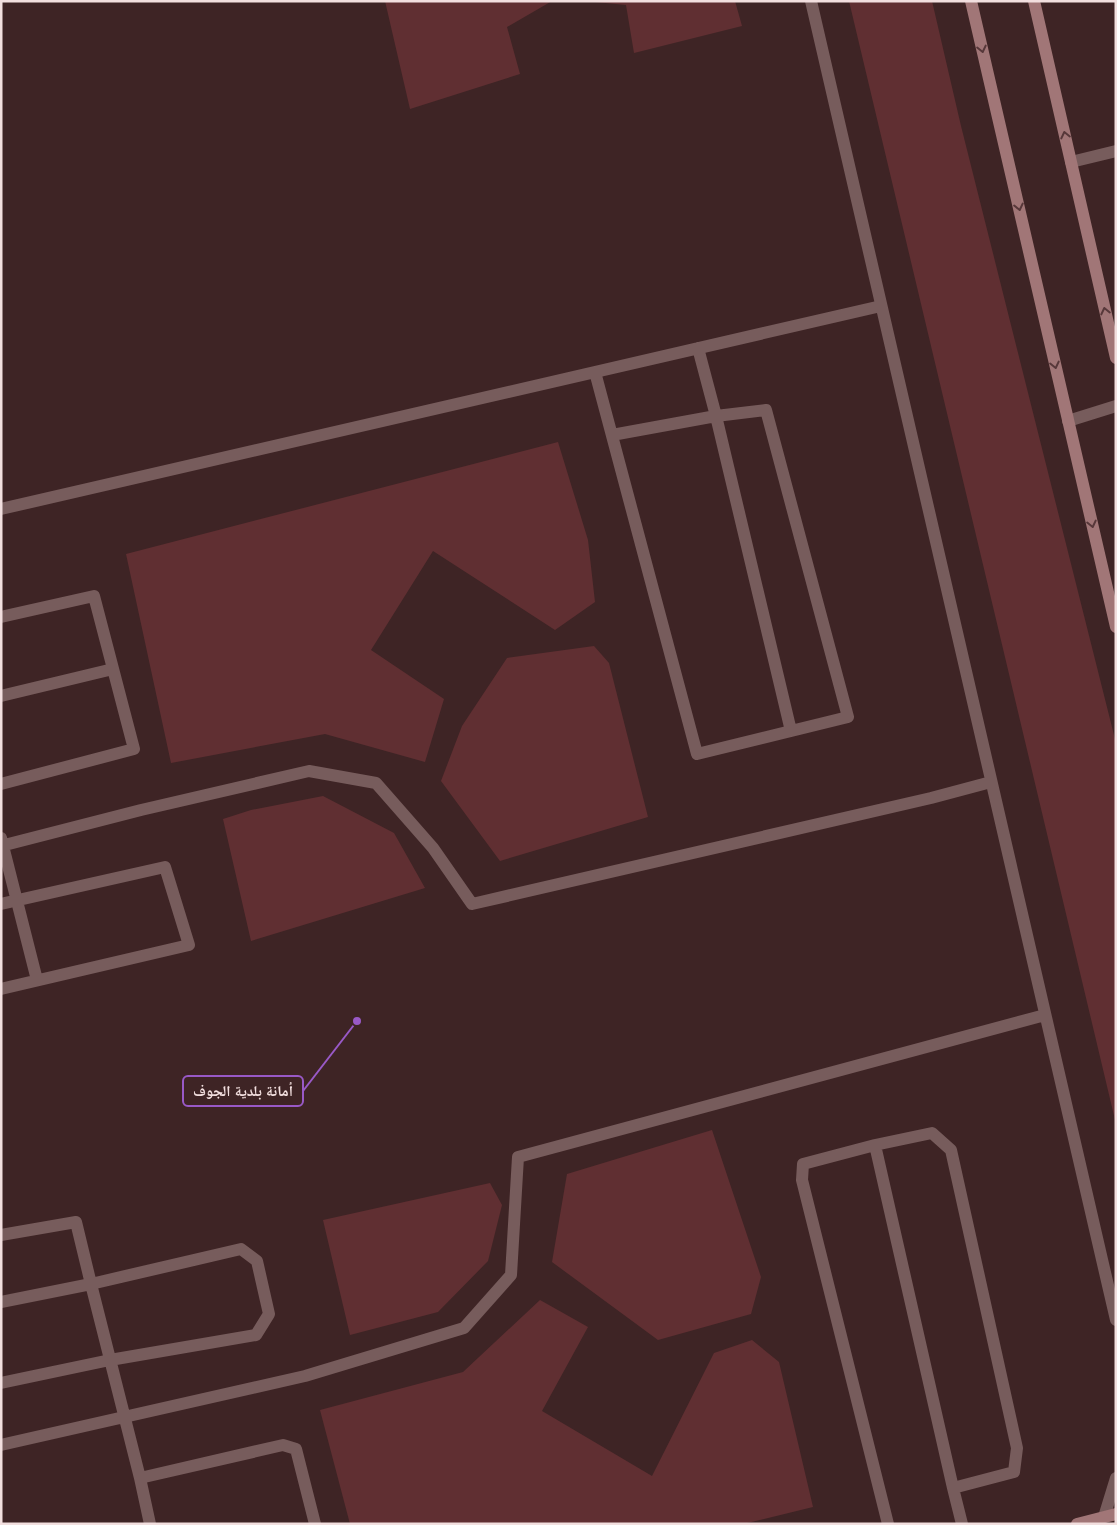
<svg xmlns="http://www.w3.org/2000/svg" width="1117" height="1525" font-family="Quicksand,'Noto Naskh Arabic',sans-serif">
<style>
.green{fill:#602f32}
.lines{fill:none;stroke-linecap:round;stroke-linejoin:round}
.lane{stroke:#775c5c;stroke-width:12}
.street{stroke:#775c5c;stroke-width:12}
.secondary{stroke:#a17677;stroke-width:12}
.oneway{stroke:#57383a}
.leader{fill:none;stroke:#9959c7;stroke-width:2}
.callout-dot{fill:#9959c7;stroke:#3e2425;stroke-width:2}
.callout{fill:#3e2425;stroke:#9959c7;stroke-width:2}
.callout-label{font-size:15px;text-anchor:middle;font-weight:bold;fill:#f2dfdf}
</style>
<rect width="100%" height="100%" fill="#3e2425"/>
<path class="green" d="M 385,1 L 552,1 L 507,27 L 520,74 L 410,109 Z
M 585,1 L 735,1 L 742,26 L 634,53 L 626,5 Z
M 849,1 L 932,1 L 961,126 L 1116,743 L 1116,1124 Z
M 558,442 L 588,540 L 595,602 L 555,630 L 433,551 L 371,650 L 444,699 L 425,762 L 325,734 L 171,763 L 126,554 Z
M 594,646 L 609,663 L 648,817 L 500,861 L 441,781 L 462,726 L 507,658 Z
M 323,796 L 394,833 L 425,888 L 251,941 L 223,819 L 251,810 Z
M 712,1130 L 761,1277 L 751,1314 L 658,1340 L 552,1262 L 567,1174 Z
M 490,1183 L 502,1205 L 488,1261 L 438,1312 L 350,1335 L 323,1220 Z
M 540,1300 L 588,1327 L 542,1411 L 652,1476 L 714,1353 L 752,1340 L 779,1362 L 813,1507 L 743,1524 L 350,1524 L 320,1410 L 463,1372 Z"/>
<g class="lines">
<path class="lane" d="M 811,1 L 1116,1320
M 595,372 L 697,754 L 848,717 L 766,410 L 716,416 L 698,348
M 612,435 L 716,416 L 791,731
M 1,509 L 881,306
M 1,617 L 94,596 L 134,749 L 1,784
M 1,696 L 113,669
M 1,838 L 37,980
M 1,846 L 141,810 L 309,771 L 376,783 L 433,848 L 472,904 L 931,798 L 991,782
M 1,904 L 165,867 L 189,945 L 1,989
M 875,1145 L 803,1164 L 802,1180 L 888,1524
M 1,1235 L 76,1222 L 91,1284 L 241,1249 L 257,1261 L 269,1314 L 256,1335 L 110,1360 L 1,1383
M 1,1302 L 91,1284 L 140,1478 L 283,1445 L 296,1449 L 315,1524
M 1,1445 L 305,1376 L 464,1328 L 511,1275 L 518,1157 L 1045,1015
M 140,1478 L 150,1524
M 953,1488 L 1014,1472 L 1017,1448 L 951,1150 L 932,1133 L 875,1145 L 953,1488 L 962,1524
M 1104,1517 L 1116,1478"/>
<path class="street" d="M 1071,162 L 1116,151
M 1068,421 L 1116,406"/>
<path class="secondary" d="M 971,1 L 1116,627
M 1034,1 L 1116,358
M 1077,1524 L 1116,1514"/>
</g>
<defs><path id="oneway-chevron" d="M-2-3.5L2.5 0L-2 3.5" fill="none" stroke-width="1.6" stroke-linecap="round" stroke-linejoin="round" transform="scale(1.25)"/></defs>
<g class="oneway">
<use href="#oneway-chevron" transform="translate(982 49) rotate(77)"/>
<use href="#oneway-chevron" transform="translate(1065 135) rotate(-103)"/>
<use href="#oneway-chevron" transform="translate(1019 207) rotate(77)"/>
<use href="#oneway-chevron" transform="translate(1105 311) rotate(-103)"/>
<use href="#oneway-chevron" transform="translate(1055 365) rotate(77)"/>
<use href="#oneway-chevron" transform="translate(1092 524) rotate(77)"/>
</g>
<path class="leader" d="M357 1021L303 1091"/>
<circle class="callout-dot" cx="357" cy="1021" r="5"/>
<rect class="callout" x="183" y="1076" width="120" height="30" rx="5"/>
<g class="callout-label">
<text x="243" y="1096">أمانة بلدية الجوف</text>
</g>
<rect width="1117" height="1525" fill="none" stroke="#f2dfdf" stroke-width="5"/>
</svg>
